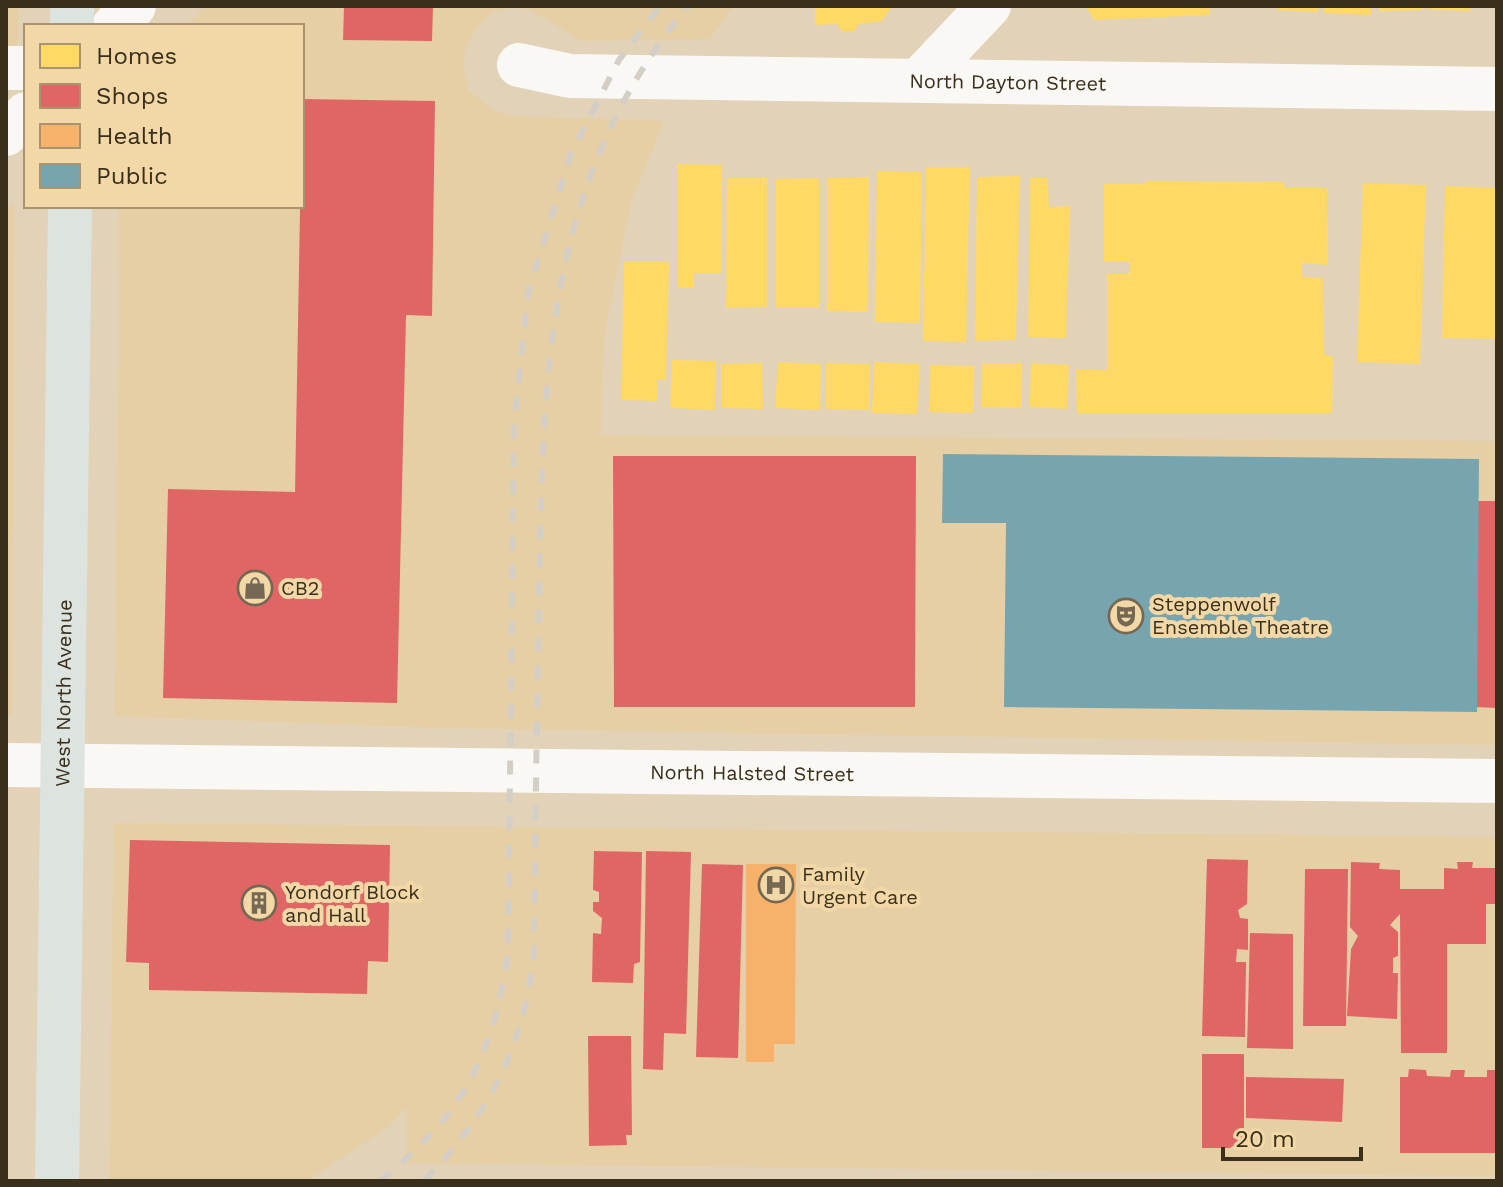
<svg xmlns="http://www.w3.org/2000/svg" width="1503" height="1187" font-family="'Work Sans',sans-serif">
<style>
.built{fill:#e6cfa4}
.homes{fill:#ffd966}
.shops{fill:#e06666}
.health{fill:#f6b26b}
.public{fill:#76a5af}
.lines{fill:none;stroke-linecap:round;stroke-linejoin:round}
.minor{stroke:#faf8f4;stroke-width:44}
.secondary{stroke:#faf8f4;stroke-width:44}
.primary{stroke:#dde3df;stroke-width:44}
.rail{stroke:#d3cec6;stroke-width:6;stroke-dasharray:14 14;stroke-linecap:butt}
.labels{text-anchor:middle;stroke-width:8;stroke-linejoin:round;paint-order:stroke}
.street-label{font-size:20px;fill:#392f1b;stroke:#f2d7a7}
.poi-label{font-size:20px;fill:#392f1b;stroke:#f2d7a7;text-anchor:start}
</style>
<rect width="100%" height="100%" fill="#e1d2b8"/>
<path class="built" d="M 6,6 L 19,6 L 18,42 L 6,54 Z
M 206,6 L 734,6 L 710,39 L 581,41 L 529,9 L 511,8 L 493,12 L 475,30 L 465,49 L 464,71 L 469,91 L 495,111 L 512,116 L 664,121 L 631,202 L 604,337 L 601,435 L 1497,441 L 1497,745 L 443,728 L 115,716 L 119,206 L 302,206 L 302,26 L 186,26 Z
M 14,203 L 12,715 L 6,715 L 6,212 Z
M 114,823 L 1497,837 L 1497,1176 L 406,1163 L 407,1106 L 389,1127 L 307,1181 L 109,1181 Z"/>
<path class="homes" d="M 815,6 L 892,6 L 882,21 L 859,24 L 854,31 L 842,31 L 837,24 L 815,25 Z
M 1086,6 L 1210,6 L 1210,15 L 1094,20 Z
M 1278,6 L 1318,6 L 1318,12 L 1277,10 Z
M 1324,6 L 1371,6 L 1371,15 L 1324,13 Z
M 1380,6 L 1422,6 L 1422,10 L 1379,11 Z
M 1426,6 L 1470,6 L 1470,11 L 1426,9 Z
M 677,164 L 722,165 L 721,273 L 694,273 L 694,288 L 677,288 Z
M 926,167 L 970,167 L 966,342 L 923,341 Z
M 877,171 L 922,172 L 920,323 L 875,322 Z
M 1020,176 L 1016,340 L 975,341 L 977,177 Z
M 869,177 L 868,312 L 827,311 L 827,178 Z
M 727,178 L 767,178 L 767,307 L 726,308 Z
M 819,178 L 819,308 L 776,308 L 776,179 Z
M 1030,178 L 1048,178 L 1049,207 L 1070,206 L 1066,338 L 1028,337 Z
M 1146,181 L 1284,182 L 1284,188 L 1327,188 L 1328,265 L 1302,263 L 1302,277 L 1323,278 L 1324,354 L 1333,357 L 1332,413 L 1077,413 L 1076,369 L 1107,370 L 1107,274 L 1129,274 L 1130,262 L 1104,262 L 1104,184 L 1146,184 Z
M 1363,183 L 1426,185 L 1420,364 L 1357,362 Z
M 1445,186 L 1497,188 L 1497,339 L 1442,338 Z
M 624,262 L 669,262 L 666,380 L 657,380 L 657,401 L 621,400 Z
M 672,360 L 716,361 L 715,410 L 670,408 Z
M 778,362 L 821,364 L 820,410 L 775,408 Z
M 874,362 L 920,364 L 917,414 L 872,413 Z
M 762,363 L 763,409 L 721,408 L 721,364 Z
M 826,363 L 870,364 L 869,410 L 826,409 Z
M 982,363 L 1022,363 L 1021,408 L 981,407 Z
M 1031,363 L 1069,365 L 1067,409 L 1029,407 Z
M 930,365 L 974,366 L 973,413 L 929,412 Z"/>
<path class="shops" d="M 344,6 L 433,6 L 432,41 L 343,40 Z
M 302,99 L 435,101 L 432,316 L 406,315 L 397,703 L 163,698 L 168,489 L 295,492 Z
M 613,456 L 916,456 L 915,707 L 614,707 Z
M 1478,501 L 1497,501 L 1497,708 L 1476,707 Z
M 130,840 L 390,845 L 388,962 L 368,961 L 367,994 L 149,990 L 149,963 L 126,962 Z
M 594,851 L 642,852 L 640,962 L 634,964 L 633,983 L 592,982 L 593,933 L 601,934 L 602,918 L 593,911 L 593,902 L 599,902 L 599,892 L 593,890 Z
M 646,851 L 691,852 L 686,1034 L 664,1033 L 663,1070 L 643,1069 Z
M 1207,859 L 1248,860 L 1247,904 L 1238,910 L 1240,918 L 1248,919 L 1248,950 L 1237,949 L 1236,962 L 1246,962 L 1245,1037 L 1202,1036 Z
M 1351,862 L 1380,863 L 1379,869 L 1400,870 L 1400,889 L 1444,889 L 1444,868 L 1458,869 L 1457,862 L 1473,862 L 1472,868 L 1497,868 L 1497,904 L 1486,904 L 1486,944 L 1447,944 L 1447,1053 L 1401,1053 L 1400,914 L 1390,925 L 1398,932 L 1398,956 L 1393,958 L 1393,973 L 1398,973 L 1397,1019 L 1347,1016 L 1351,949 L 1358,936 L 1350,927 Z
M 702,864 L 743,865 L 738,1058 L 696,1057 Z
M 1305,869 L 1348,869 L 1346,1026 L 1303,1026 Z
M 1250,933 L 1293,934 L 1293,1049 L 1247,1048 Z
M 588,1036 L 631,1036 L 632,1135 L 626,1135 L 627,1145 L 589,1146 Z
M 1202,1054 L 1244,1054 L 1244,1148 L 1202,1148 Z
M 1409,1069 L 1426,1070 L 1427,1076 L 1450,1077 L 1451,1070 L 1465,1070 L 1464,1077 L 1487,1077 L 1487,1070 L 1497,1070 L 1497,1153 L 1400,1153 L 1400,1077 L 1408,1077 Z
M 1246,1077 L 1344,1079 L 1342,1122 L 1246,1118 Z"/>
<path class="health" d="M 746,864 L 796,864 L 795,1044 L 774,1044 L 774,1062 L 746,1062 Z"/>
<path class="public" d="M 943,454 L 1479,459 L 1477,712 L 1004,707 L 1006,523 L 942,523 Z"/>
<g class="lines">
<g class="minor">
<path id="s1" d="M 519,65 L 570,76 L 1497,89"/>
<path d="M 6,68 L 26,68"/>
<path d="M 920,79 L 989,6"/>
</g>
<g class="secondary">
<path d="M 114,26 L 134,6"/>
<path d="M 6,134 L 26,114"/>
<path id="s2" d="M 6,765 L 1497,781"/>
</g>
<g class="primary">
<path d="M 72,26 L 72,6"/>
<path id="s3" d="M 57,1181 L 70,206"/>
</g>
<path class="rail" d="M 380,1181 C 463,1114 493,1057 508,953 L 514,422 L 528,293 L 571,153 L 619,60 L 660,6
M 424,1181 C 490,1113 524,1047 534,953 C 535,836 537,719 539,602 C 543,385 541,184 688,6"/>
</g>
<defs>
<g id="shop-ring" transform="scale(1.8)"><circle r="9.5" fill="#f2d7a7" stroke="#746852" stroke-width="1.5"/><path d="M-5-2.5h2.3a2.7 3.5 0 0 1 5.4 0H5L5.5 6h-11ZM-1.5-2.5h3a1.5 2.3 0 0 0-3 0Z" fill="#746852"/></g>
<g id="theatre-ring" transform="scale(1.8)"><circle r="9.5" fill="#f2d7a7" stroke="#746852" stroke-width="1.5"/><path d="M-5-5.5Q0-4 5-5.5V0Q5 5 0 6Q-5 5-5 0ZM-3.3-2.5H-1v1.5H-3.3ZM1-2.5H3.3v1.5H1ZM-2.8 1Q0 5.5 2.8 1Z" fill="#746852"/></g>
<g id="hospital-ring" transform="scale(1.8)"><circle r="9.5" fill="#f2d7a7" stroke="#746852" stroke-width="1.5"/><path d="M-5-5h3v3.5h4V-5h3V5h-3V1.5h-4V5h-3Z" fill="#746852"/></g>
<g id="building-ring" transform="scale(1.8)"><circle r="9.5" fill="#f2d7a7" stroke="#746852" stroke-width="1.5"/><path d="M-4-6H4V6H1V3H-1V6H-4ZM-2.5-4.3h1.7v1.8h-1.7ZM.8-4.3h1.7v1.8H.8ZM-2.5-1h1.7V.8h-1.7ZM.8-1h1.7V.8H.8Z" fill="#746852"/></g>
</defs>
<g fill-rule="evenodd">
<use href="#shop-ring" x="255" y="588"/>
<use href="#theatre-ring" x="1126" y="616"/>
<use href="#hospital-ring" x="776" y="885"/>
<use href="#building-ring" x="259" y="903"/>
</g>
<g class="labels">
<g class="street-label">
<text dy="7" stroke="none"><textPath href="#s1" startOffset="490">North Dayton Street</textPath></text>
<text dy="7" stroke="none"><textPath href="#s3" startOffset="488">West North Avenue</textPath></text>
<text dy="7" stroke="none"><textPath href="#s2" startOffset="746">North Halsted Street</textPath></text>
</g>
<g class="poi-label">
<text x="281" y="595">CB2</text>
<text x="1152" y="611">Steppenwolf<tspan x="1152" dy="23">Ensemble Theatre</tspan></text>
<text x="802" y="881">Family<tspan x="802" dy="23">Urgent Care</tspan></text>
<text x="285" y="899">Yondorf Block<tspan x="285" dy="23">and Hall</tspan></text>
</g>
</g>
<rect width="1503" height="1187" fill="none" stroke="#392f1b" stroke-width="16"/>
<rect x="24" y="24" width="280" height="184" fill="#f2d7a7" stroke="#a8946f" stroke-width="2"/>
<rect x="40" y="44" width="40" height="24" fill="#ffd966" stroke="#a8946f" stroke-width="2"/>
<text x="96" y="64" font-size="24" fill="#392f1b">Homes</text>
<rect x="40" y="84" width="40" height="24" fill="#e06666" stroke="#a8946f" stroke-width="2"/>
<text x="96" y="104" font-size="24" fill="#392f1b">Shops</text>
<rect x="40" y="124" width="40" height="24" fill="#f6b26b" stroke="#a8946f" stroke-width="2"/>
<text x="96" y="144" font-size="24" fill="#392f1b">Health</text>
<rect x="40" y="164" width="40" height="24" fill="#76a5af" stroke="#a8946f" stroke-width="2"/>
<text x="96" y="184" font-size="24" fill="#392f1b">Public</text>
<path d="M1223 1147v12h138v-12" fill="none" stroke="#392f1b" stroke-width="4"/>
<text x="1235" y="1147" font-size="24" fill="#392f1b" stroke="#f2d7a7" stroke-width="6" paint-order="stroke">20 m</text>
</svg>
